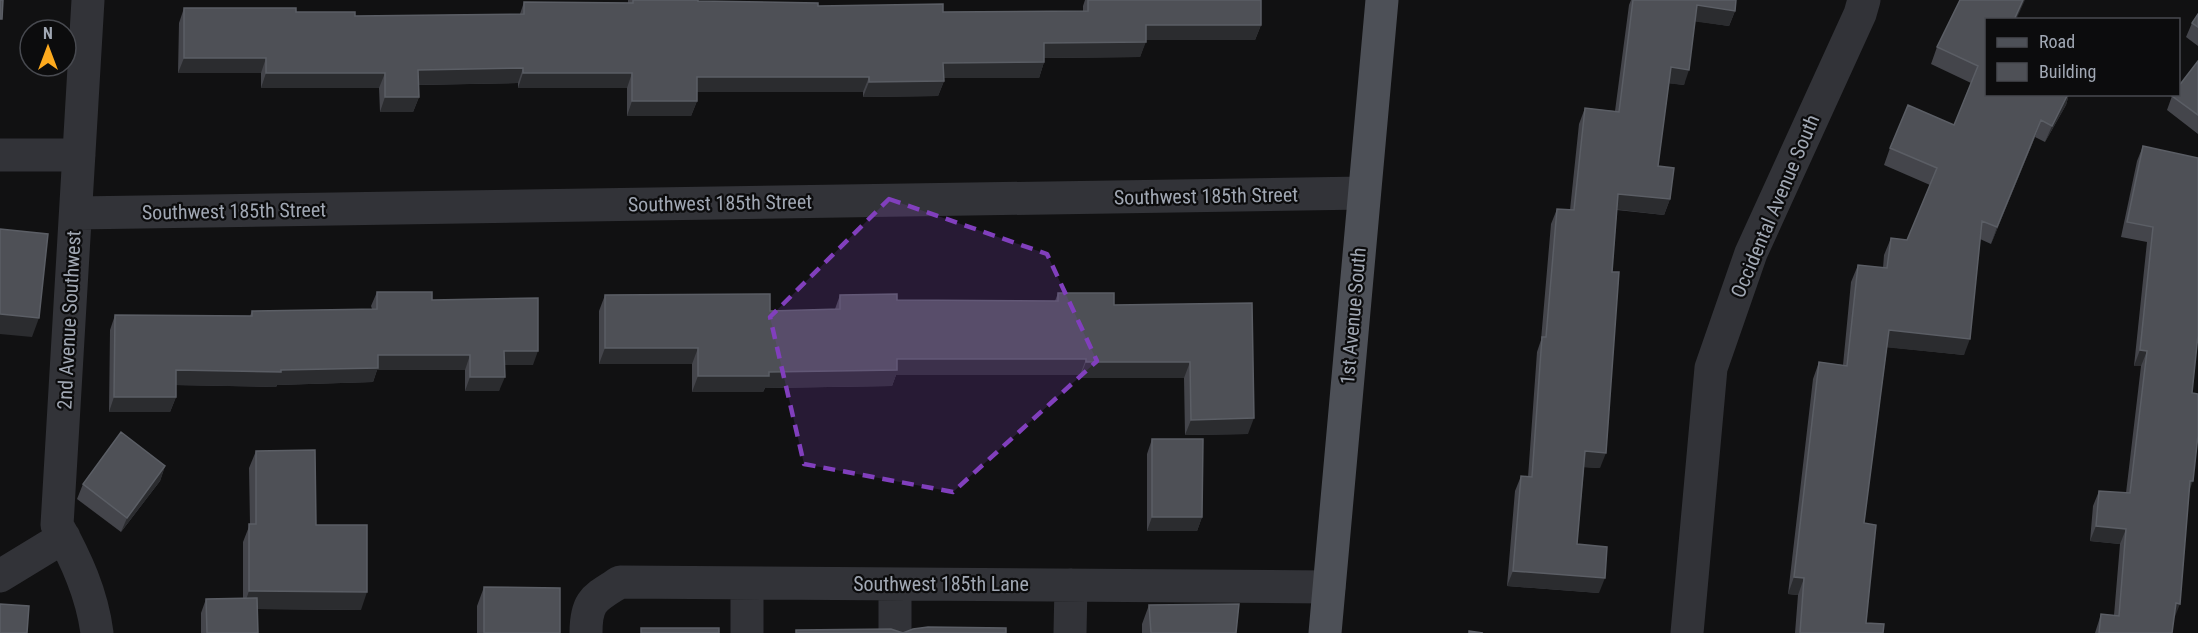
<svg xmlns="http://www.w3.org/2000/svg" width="2198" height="633" font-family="'Roboto Condensed',sans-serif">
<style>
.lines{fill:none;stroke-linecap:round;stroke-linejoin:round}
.minor{stroke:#323338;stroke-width:33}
.major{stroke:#4d5057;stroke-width:33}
.wall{fill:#44454b}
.shaded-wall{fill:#2b2c2f}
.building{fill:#4e5056;stroke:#5b5e65;stroke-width:1.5}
.marked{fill:#813fbd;fill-opacity:0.2;stroke:#813fbd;stroke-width:4.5;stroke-dasharray:12 8;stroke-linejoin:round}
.labels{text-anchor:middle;stroke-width:4.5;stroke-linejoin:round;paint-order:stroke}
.street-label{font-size:20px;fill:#a1a8b4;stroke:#0c0c0d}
</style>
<rect width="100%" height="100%" fill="#111112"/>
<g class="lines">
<path class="minor" d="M 88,0 L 57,525 C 76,559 92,594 97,633
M 0,155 L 79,155
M 76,213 L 1364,193
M 0,576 L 64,537
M 747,583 L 747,633
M 586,633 C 586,600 595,598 620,582 L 1329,587
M 895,633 L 895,584
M 1070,633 L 1071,585
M 1687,633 L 1711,368 L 1751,253 L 1860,14 L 1864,0"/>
<path class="major" d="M 1325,633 L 1382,0"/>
</g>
<path class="wall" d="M 628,0 L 698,0 L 698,1 L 943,12 L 1083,11 L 1083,6 L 1085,0 L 1261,0 L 1261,25 L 1255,40 L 1146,40 L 1140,57 L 1044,58 L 1044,62 L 1039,78 L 943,78 L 944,81 L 938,96 L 863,97 L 863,92 L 697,92 L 697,101 L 691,116 L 627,116 L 627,88 L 518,88 L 518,83 L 418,85 L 419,97 L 413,112 L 380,112 L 379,88 L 261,88 L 261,73 L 178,73 L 179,23 L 184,8 L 296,12 L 355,16 L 520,14 L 524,2 L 628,3 Z
M 1631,0 L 1736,0 L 1735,11 L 1729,26 L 1695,21 L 1684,85 L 1669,83 L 1658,166 L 1670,199 L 1664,215 L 1617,210 L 1612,272 L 1600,468 L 1584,467 L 1577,544 L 1599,593 L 1507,586 L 1515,491 L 1521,476 L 1528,477 L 1537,352 L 1541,340 L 1551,224 L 1557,209 L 1570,210 L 1579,124 L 1585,108 L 1615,111 L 1629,5 Z
M 2198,14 L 2198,46 L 2186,37 L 2192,23 Z
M 1986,20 L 1986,94 L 2069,94 L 2066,105 L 2045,142 L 2035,137 L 1991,244 L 1980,239 L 1964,355 L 1887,347 L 1864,523 L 1866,623 L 1883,633 L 1795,633 L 1798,595 L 1788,594 L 1813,379 L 1819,362 L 1843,365 L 1851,282 L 1858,265 L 1883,268 L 1884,255 L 1891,238 L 1907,240 L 1930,185 L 1884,165 L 1890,148 L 1954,125 L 1971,83 L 1931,64 L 1937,47 Z
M 2198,61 L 2198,134 L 2167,110 L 2172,96 Z
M 2143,146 L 2192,393 L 2189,493 L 2172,633 L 2095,633 L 2101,614 L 2114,615 L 2120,544 L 2090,541 L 2093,506 L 2099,491 L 2126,493 L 2141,366 L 2134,366 L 2147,242 L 2121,237 L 2137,161 Z
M 377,292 L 432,300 L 533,365 L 504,365 L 499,391 L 465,391 L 465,370 L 377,370 L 373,382 L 277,385 L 276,387 L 176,385 L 176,397 L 170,412 L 109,412 L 110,330 L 115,315 L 250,316 L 252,311 L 372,309 L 371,306 Z
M 1058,293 L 1114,305 L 1252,303 L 1248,434 L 1185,435 L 1184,378 L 1080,378 L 1080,375 L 896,375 L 892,386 L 765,388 L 763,392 L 692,392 L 692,364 L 599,364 L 599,311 L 605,295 L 770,311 L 835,309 L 840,295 L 897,300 L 1055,301 Z
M 1152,439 L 1202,517 L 1197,531 L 1147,531 L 1147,454 Z
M 256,451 L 316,525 L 361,610 L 257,609 L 258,633 L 201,633 L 201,613 L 206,599 L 243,598 L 243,542 L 250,524 L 249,468 Z
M 165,466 L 160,481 L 121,532 L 77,499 L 83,484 Z
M 484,587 L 560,633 L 477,633 L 477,606 Z
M 1149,605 L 1236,633 L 1142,633 L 1142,624 Z"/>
<path class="shaded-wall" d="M 2023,0 L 2025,0 L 2016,20 L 2014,20 Z
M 1697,5 L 1735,11 L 1729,26 L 1691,21 Z
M 1146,25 L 1261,25 L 1255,40 L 1140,40 Z
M 1146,42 L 1140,57 L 1039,58 L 1044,43 Z
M 184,58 L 266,58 L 261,73 L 178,73 Z
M 1044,62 L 1039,78 L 938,78 L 943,63 Z
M 1671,67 L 1689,70 L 1684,85 L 1665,83 Z
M 523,68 L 518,83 L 412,85 L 418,70 Z
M 266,73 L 385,73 L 379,88 L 261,88 Z
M 523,73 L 632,73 L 627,88 L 518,88 Z
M 697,77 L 869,77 L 863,92 L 691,92 Z
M 944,81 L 938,96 L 863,97 L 869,82 Z
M 2068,94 L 2069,94 L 2066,105 L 2045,142 L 2052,126 Z
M 385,97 L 419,97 L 413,112 L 380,112 Z
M 632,101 L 697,101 L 691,116 L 627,116 Z
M 2041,120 L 2035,137 L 1991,244 L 1997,227 Z
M 1618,194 L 1670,199 L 1664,215 L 1613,209 Z
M 0,314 L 39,318 L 32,337 L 0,334 Z
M 1889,330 L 1970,339 L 1964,355 L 1883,347 Z
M 605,348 L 698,348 L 692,364 L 599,364 Z
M 2140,350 L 2147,351 L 2141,366 L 2134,366 Z
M 504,351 L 538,351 L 533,365 L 499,365 Z
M 378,355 L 470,355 L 465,370 L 377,370 L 373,382 L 277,385 L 276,387 L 171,385 L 176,370 L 281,370 Z
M 897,359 L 1086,359 L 1080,375 L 896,375 L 892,386 L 765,388 L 763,392 L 692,392 L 698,376 L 769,372 Z
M 1086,362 L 1190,362 L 1184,378 L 1080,378 Z
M 470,377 L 505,377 L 499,391 L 465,391 Z
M 114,397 L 176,397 L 170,412 L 109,412 Z
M 1254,418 L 1248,434 L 1185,435 L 1191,420 Z
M 1585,451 L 1606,453 L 1600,468 L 1579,467 Z
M 165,466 L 160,481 L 121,532 L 127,518 Z
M 2190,481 L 2193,481 L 2187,497 Z
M 1152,517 L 1202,517 L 1197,531 L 1147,531 Z
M 2096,526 L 2126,529 L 2120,544 L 2090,541 Z
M 1513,571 L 1605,578 L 1599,593 L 1507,586 Z
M 1794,577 L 1804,578 L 1798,595 L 1788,594 Z
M 249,591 L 367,592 L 361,610 L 243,609 Z
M 2176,603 L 2180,604 L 2174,619 Z"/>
<path class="building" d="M 0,0 L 3,0 L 2,19 L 0,19 Z
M 633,0 L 698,0 L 698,1 L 818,3 L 818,6 L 943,4 L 943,12 L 1088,11 L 1088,0 L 1261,0 L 1261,25 L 1146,25 L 1146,42 L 1044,43 L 1044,62 L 943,63 L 944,81 L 869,82 L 869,77 L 697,77 L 697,101 L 632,101 L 632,73 L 523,73 L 523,68 L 418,70 L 419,97 L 385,97 L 385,73 L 266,73 L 266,58 L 184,58 L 184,8 L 296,8 L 296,12 L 355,12 L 355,16 L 524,14 L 524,2 L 633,3 Z
M 1633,0 L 1736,0 L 1735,11 L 1697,5 L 1689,70 L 1671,67 L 1658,166 L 1674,168 L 1670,199 L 1618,194 L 1612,272 L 1619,272 L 1606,453 L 1585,451 L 1577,544 L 1607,547 L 1605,578 L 1513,571 L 1521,476 L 1532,477 L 1542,337 L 1546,337 L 1557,209 L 1574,210 L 1585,108 L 1619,112 Z
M 1960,0 L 2023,0 L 2014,20 L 1986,20 L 1986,94 L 2068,94 L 2052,126 L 2041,120 L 1997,227 L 1982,221 L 1970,339 L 1889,330 L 1864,523 L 1876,525 L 1866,623 L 1884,624 L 1883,633 L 1800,633 L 1804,578 L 1794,577 L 1819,362 L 1847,366 L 1858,265 L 1887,268 L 1891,238 L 1907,240 L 1937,168 L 1890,148 L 1908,105 L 1954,125 L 1978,66 L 1937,47 Z
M 2198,14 L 2198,27 L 2192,23 Z
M 2198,61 L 2198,115 L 2172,96 L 2173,94 L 2178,94 L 2178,87 Z
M 2143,146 L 2198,158 L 2198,335 L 2192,393 L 2198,394 L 2198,435 L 2193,481 L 2190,481 L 2180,604 L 2176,603 L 2172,633 L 2099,633 L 2101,614 L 2119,616 L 2126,529 L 2096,526 L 2099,491 L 2130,493 L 2147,351 L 2140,350 L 2153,227 L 2127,222 Z
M 0,229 L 48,234 L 39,318 L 0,314 Z
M 377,292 L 432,292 L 432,300 L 538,298 L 538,351 L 504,351 L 505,377 L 470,377 L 470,355 L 378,355 L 378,368 L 281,370 L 281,372 L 176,370 L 176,397 L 114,397 L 115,315 L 252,316 L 252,311 L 377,309 Z
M 1058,293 L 1114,293 L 1114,305 L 1252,303 L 1254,418 L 1191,420 L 1190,362 L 1086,362 L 1086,359 L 897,359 L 897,370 L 769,372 L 769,376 L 698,376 L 698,348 L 605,348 L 605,295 L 770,294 L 770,311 L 840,309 L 840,295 L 897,294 L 897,300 L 1058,301 Z
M 121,432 L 165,466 L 127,518 L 83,484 Z
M 1152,439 L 1203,439 L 1202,517 L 1152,517 Z
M 315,450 L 316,525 L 367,525 L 367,592 L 249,591 L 249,524 L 256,524 L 256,451 Z
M 484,587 L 560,588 L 560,633 L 484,633 Z
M 257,598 L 258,633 L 207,633 L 206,599 Z
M 0,604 L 29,606 L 27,633 L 0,633 Z
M 1239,604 L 1236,633 L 1151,633 L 1149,605 Z
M 928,627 L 1006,628 L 1006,633 L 796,633 L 796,630 L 891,629 L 903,633 L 913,629 Z
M 641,628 L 719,628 L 719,633 L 641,633 Z
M 1469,631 L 1483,633 L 1469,633 Z"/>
<path class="marked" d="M 889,199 L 1047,254 L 1097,361 L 953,492 L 804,464 L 770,317 Z"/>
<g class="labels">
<g class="street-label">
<text transform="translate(1206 196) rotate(-1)" y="7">Southwest 185th Street</text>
<text transform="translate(720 203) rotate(-1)" y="7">Southwest 185th Street</text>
<text transform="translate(1775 206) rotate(-67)" y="7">Occidental Avenue South</text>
<text transform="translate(234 211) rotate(-1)" y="7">Southwest 185th Street</text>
<text transform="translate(1353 316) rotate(-85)" y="7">1st Avenue South</text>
<text transform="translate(69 320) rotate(-87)" y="7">2nd Avenue Southwest</text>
<text x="941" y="591">Southwest 185th Lane</text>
</g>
</g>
<rect x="1985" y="18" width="195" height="78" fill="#0c0c0d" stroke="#484a50" stroke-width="1.5"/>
<rect x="1997" y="38" width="30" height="9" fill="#4d5057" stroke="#484a50" stroke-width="1.5"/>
<text x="2039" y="48" font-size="18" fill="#a1a8b4">Road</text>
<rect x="1997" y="63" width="30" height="18" fill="#4e5056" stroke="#484a50" stroke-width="1.5"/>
<text x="2039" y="78" font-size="18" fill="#a1a8b4">Building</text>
<g transform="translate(48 48)"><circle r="28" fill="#0c0c0d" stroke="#484a50" stroke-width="1.5"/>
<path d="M0-4.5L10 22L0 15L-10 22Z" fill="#fdaa1e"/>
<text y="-9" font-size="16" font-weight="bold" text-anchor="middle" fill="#a1a8b4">N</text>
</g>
</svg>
